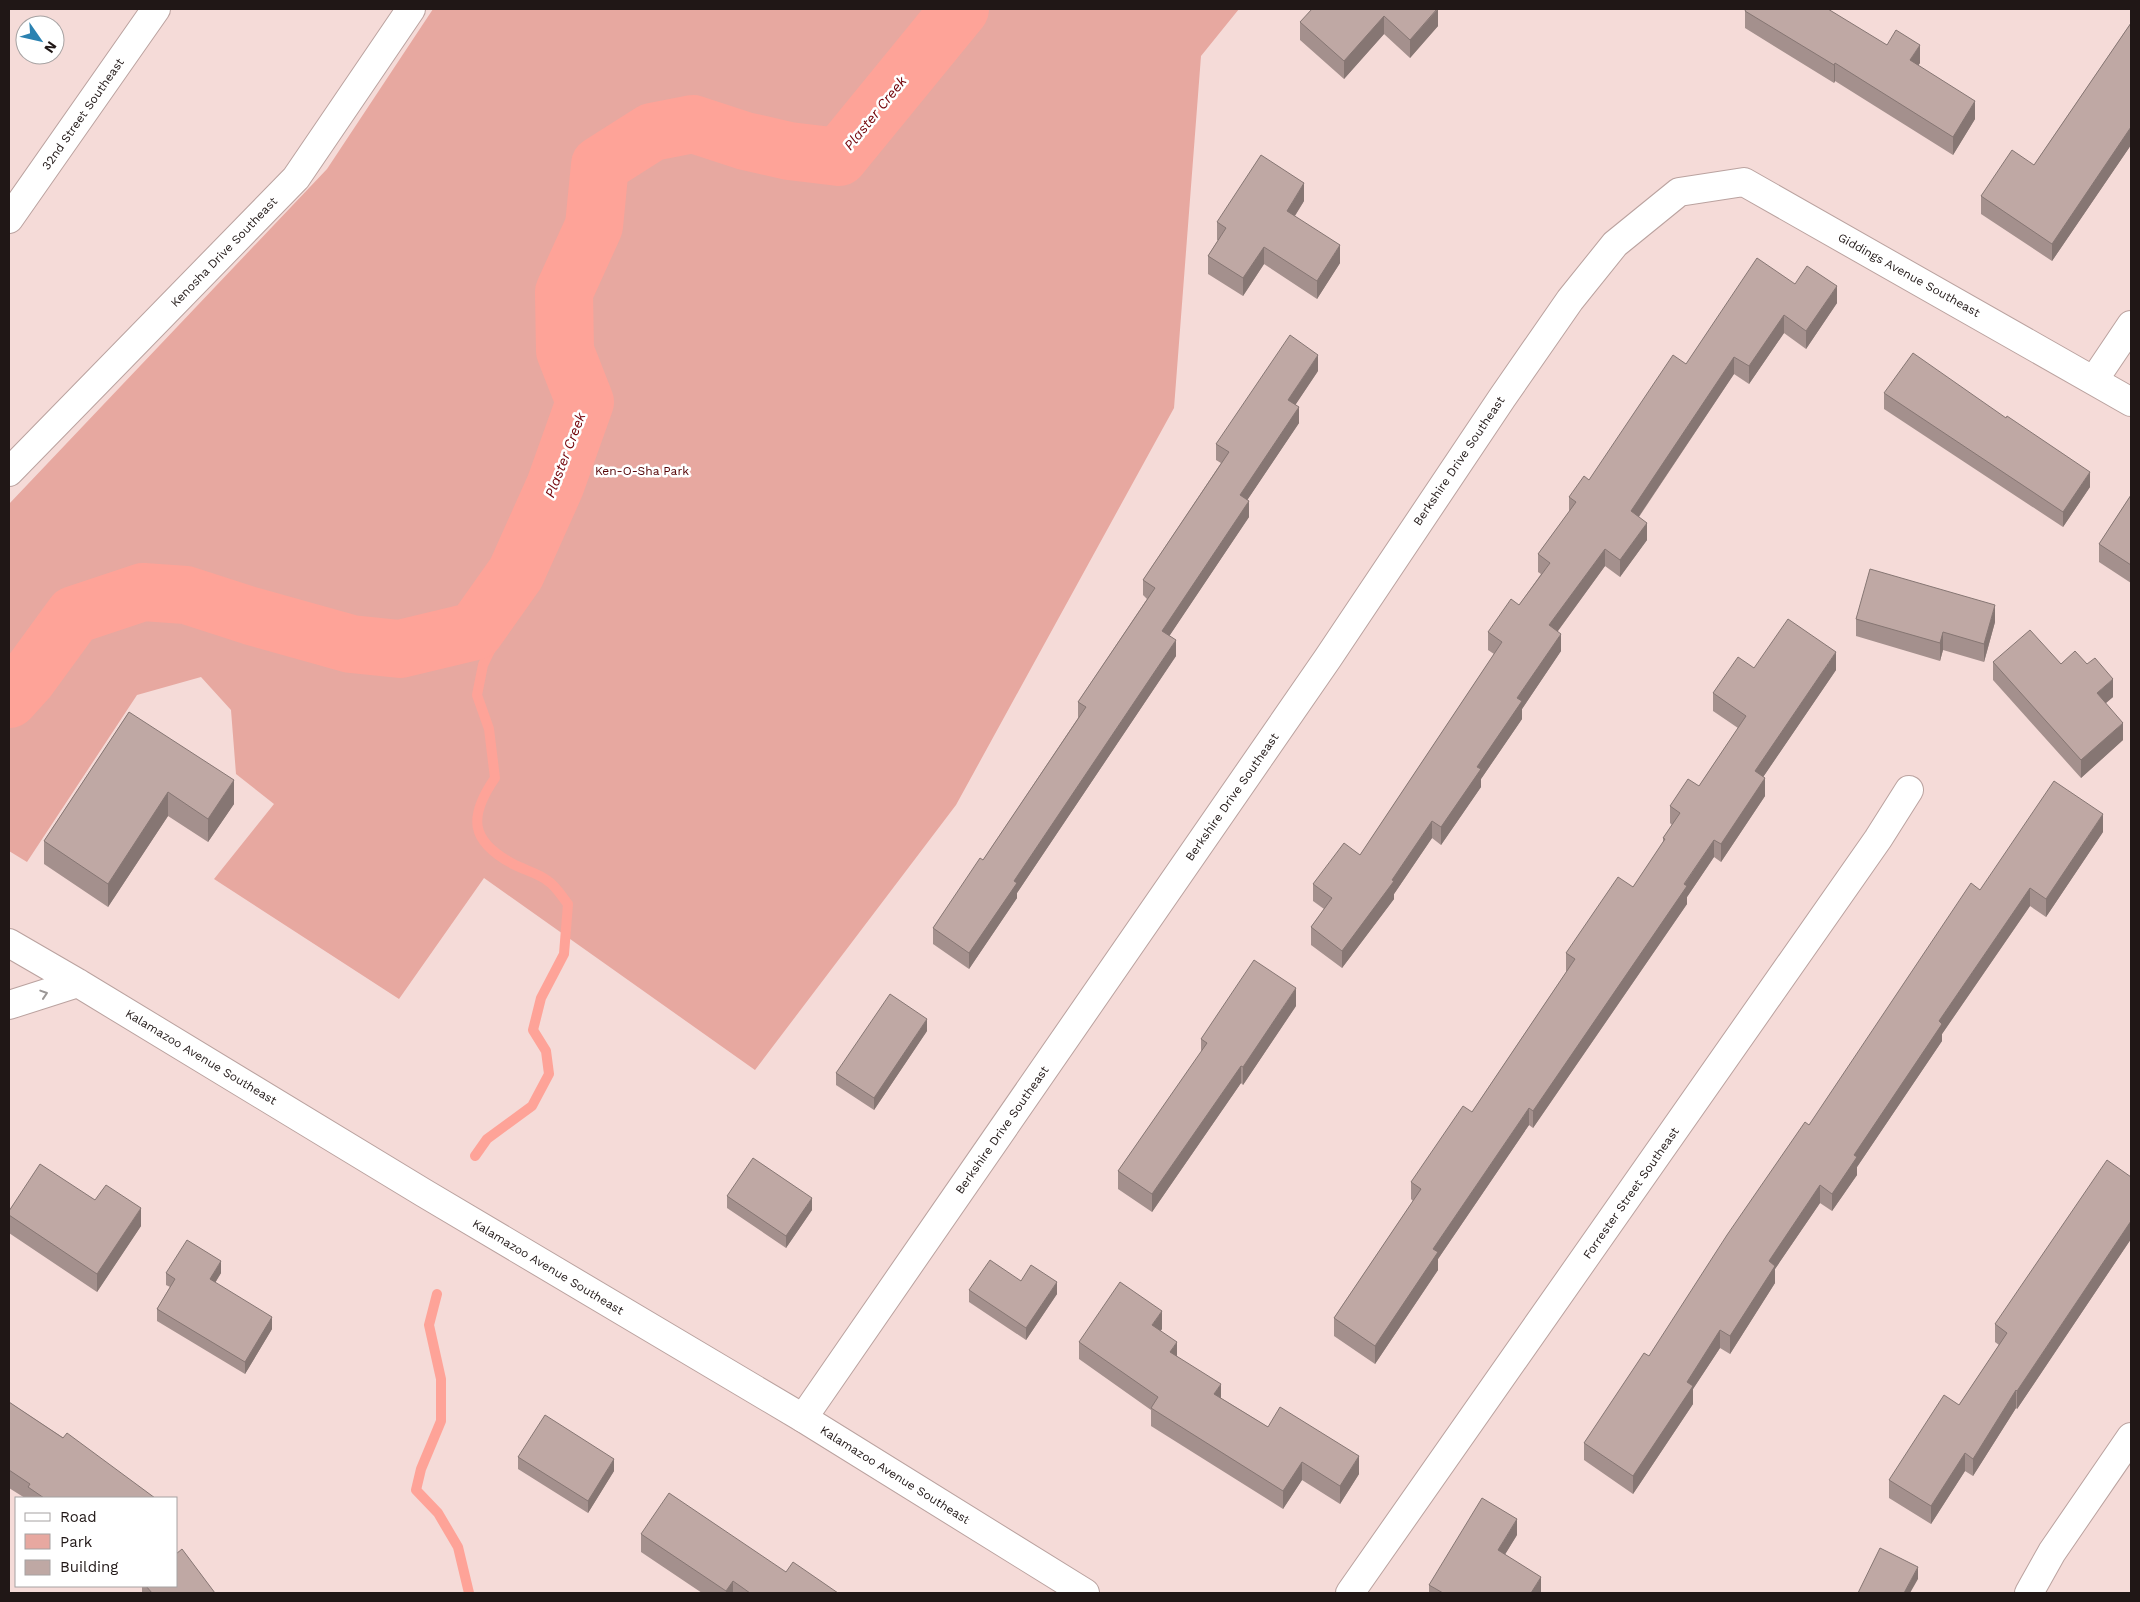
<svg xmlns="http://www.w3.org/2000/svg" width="2140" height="1602" font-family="'Work Sans',sans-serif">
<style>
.green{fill:#e7a8a0}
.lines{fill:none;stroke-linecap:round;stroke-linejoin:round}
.stream{stroke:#fea398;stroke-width:10}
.river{stroke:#fea398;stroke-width:58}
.minor-casing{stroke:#baa29f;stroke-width:30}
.major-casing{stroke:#baa29f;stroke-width:30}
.minor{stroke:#fff;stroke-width:28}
.major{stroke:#fff;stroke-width:28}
.wall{fill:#a4908d}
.shaded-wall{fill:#867673}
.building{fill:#bfa8a4;stroke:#867673}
.oneway{stroke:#9b9796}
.labels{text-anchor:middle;stroke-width:5;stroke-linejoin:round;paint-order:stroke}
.street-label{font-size:12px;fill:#201716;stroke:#fff}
.park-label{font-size:12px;fill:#550406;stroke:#fff}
.water-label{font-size:14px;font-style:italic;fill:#74050a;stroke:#fff}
</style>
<rect width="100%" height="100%" fill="#f5dbd8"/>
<path class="green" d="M 433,9 L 1239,9 L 1201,56 L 1174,408 L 956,805 L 755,1070 L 484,878 L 399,999 L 214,879 L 274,804 L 236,774 L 231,710 L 201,677 L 137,695 L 27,862 L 9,851 L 9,504 L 327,169 Z"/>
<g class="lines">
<path class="stream" d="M 475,1156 L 487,1139 L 532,1106 L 549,1074 L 546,1051 L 533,1030 L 541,998 L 564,954 L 568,904 C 562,897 556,886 548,881 C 538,873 524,870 513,864 C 470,841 468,817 495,778 L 489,729 L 477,695 L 483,665 L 496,638 L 516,573
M 437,1294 L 429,1325 L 441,1379 L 441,1421 L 421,1469 L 416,1490 L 438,1513 L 458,1547 L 469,1593"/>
<path class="river" d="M 9,699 L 28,678 L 74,615 L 143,592 L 186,595 L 251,616 L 351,644 L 400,649 L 475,631 L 516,573 L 555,486 L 585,402 L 565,351 L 564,292 L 594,226 L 600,165 L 652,132 L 693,124 L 745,141 L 789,151 L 839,157 L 960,9"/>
<g class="minor-casing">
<path id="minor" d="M 9,219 L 156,9
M 2094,380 L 2131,325
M 9,472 L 296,178 L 411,9
M 803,1418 L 1328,658 L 1502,398 L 1570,300 L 1615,244 L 1679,192 L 1744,182 L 2131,402
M 1350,1593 L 1878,839 L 1909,790
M 2029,1593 L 2052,1552 L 2131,1437"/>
</g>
<g class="major-casing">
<path id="major" d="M 9,943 L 78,983 L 424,1193 L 803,1418 L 1085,1593
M 9,1005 L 78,983"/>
</g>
<use href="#minor" class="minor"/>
<use href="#major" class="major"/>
</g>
<path class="wall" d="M 1438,9 L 1438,26 L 1410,58 L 1384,34 L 1344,79 L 1300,40 L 1300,22 Z
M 1745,11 L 1887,45 L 1920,63 L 1918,65 L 1975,119 L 1953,155 L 1835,81 L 1834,83 L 1745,28 Z
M 2131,23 L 2131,145 L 2052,261 L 1981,214 L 1981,196 L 2034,165 Z
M 1304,201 L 1295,216 L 1340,263 L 1317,299 L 1264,264 L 1243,296 L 1208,274 L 1208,256 L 1218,240 L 1217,240 L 1217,222 Z
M 1795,284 L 1837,303 L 1806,349 L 1784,333 L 1749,384 L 1734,374 L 1639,517 L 1647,540 L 1620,577 L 1605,566 L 1558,631 L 1561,651 L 1522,709 L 1522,719 L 1481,779 L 1481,787 L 1441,845 L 1432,838 L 1394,894 L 1394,899 L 1342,968 L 1311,945 L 1311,927 L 1324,909 L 1313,901 L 1313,884 L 1360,855 L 1494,654 L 1488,650 L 1488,632 L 1519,605 L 1541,574 L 1538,572 L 1538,554 L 1569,512 L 1569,497 L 1589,480 L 1686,364 Z
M 1318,371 L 1295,405 L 1299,423 L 1247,500 L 1249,517 L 1169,636 L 1176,656 L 1017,893 L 1017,898 L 969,969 L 933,944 L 933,928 L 983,860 L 1078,718 L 1078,702 L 1147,599 L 1143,595 L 1143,580 L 1221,463 L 1216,460 L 1216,444 Z
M 1884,393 L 2090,487 L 2063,527 L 1884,409 Z
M 2131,495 L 2131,583 L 2099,562 L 2099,544 Z
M 1856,619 L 1995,622 L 1984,662 L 1943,650 L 1940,661 L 1856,636 Z
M 1993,662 L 2061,664 L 2113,697 L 2105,703 L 2123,740 L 2081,778 L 1993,680 Z
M 1754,668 L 1836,670 L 1763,777 L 1765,796 L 1721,862 L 1714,857 L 1687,897 L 1687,904 L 1533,1128 L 1529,1125 L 1438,1259 L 1438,1270 L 1375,1364 L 1334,1336 L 1334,1318 L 1413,1201 L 1411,1199 L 1411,1182 L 1472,1112 L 1567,971 L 1566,971 L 1566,953 L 1633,887 L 1663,843 L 1663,838 L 1672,825 L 1670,823 L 1670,806 L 1699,786 L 1738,728 L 1713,711 L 1713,693 Z
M 129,712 L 234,804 L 208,842 L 168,816 L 108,907 L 44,864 L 44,841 Z
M 2103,832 L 2046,917 L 2030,906 L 1942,1034 L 1942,1041 L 1857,1167 L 1857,1175 L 1832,1211 L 1820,1203 L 1775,1269 L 1775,1283 L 1730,1354 L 1720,1348 L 1693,1389 L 1693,1404 L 1633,1494 L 1584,1460 L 1584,1443 L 1649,1356 L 1809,1125 L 1980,890 Z
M 1296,1006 L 1243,1085 L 1241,1083 L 1152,1212 L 1118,1189 L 1118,1171 L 1201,1053 L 1201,1039 Z
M 927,1031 L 874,1110 L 836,1085 L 836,1073 Z
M 2131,1177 L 2131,1239 L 2017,1409 L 2016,1408 L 1973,1476 L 1965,1471 L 1931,1524 L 1889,1498 L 1889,1480 L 1959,1405 L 1999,1345 L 1995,1342 L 1995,1324 Z
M 727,1196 L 812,1210 L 786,1248 L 727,1208 Z
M 9,1211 L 141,1226 L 97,1292 L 9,1233 Z
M 166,1273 L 221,1273 L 215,1283 L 272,1329 L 245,1374 L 157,1321 L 157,1309 L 170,1287 L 166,1285 Z
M 969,1290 L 1057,1294 L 1026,1340 L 969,1302 Z
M 1162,1329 L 1160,1331 L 1177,1356 L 1221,1398 L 1268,1427 L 1359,1474 L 1340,1504 L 1302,1480 L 1283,1509 L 1151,1426 L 1151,1410 L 1079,1359 L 1079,1342 Z
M 9,1402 L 155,1498 L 25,1498 L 9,1488 Z
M 518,1457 L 614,1471 L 588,1513 L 518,1469 Z
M 641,1534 L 786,1572 L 838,1593 L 702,1593 L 641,1552 Z
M 1517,1535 L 1505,1554 L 1541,1593 L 1429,1593 L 1429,1585 Z
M 142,1586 L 176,1586 L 215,1593 L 142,1593 Z"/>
<path class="shaded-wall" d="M 1438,9 L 1438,26 L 1410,58 L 1410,40 Z
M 1384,16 L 1384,34 L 1344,79 L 1344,61 Z
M 1920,45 L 1920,63 L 1910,78 L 1910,60 Z
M 1835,63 L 1835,81 L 1834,83 L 1834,65 Z
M 1975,101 L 1975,119 L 1953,155 L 1953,137 Z
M 2131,127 L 2131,145 L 2052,261 L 2052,244 Z
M 1304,183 L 1304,201 L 1287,228 L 1287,211 Z
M 1340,245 L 1340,263 L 1317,299 L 1317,281 Z
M 1264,247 L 1264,264 L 1243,296 L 1243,278 Z
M 1837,286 L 1837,303 L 1806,349 L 1806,331 Z
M 1784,315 L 1784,333 L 1749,384 L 1749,366 Z
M 1318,355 L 1318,371 L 1288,416 L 1288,400 Z
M 1734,357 L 1734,374 L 1631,528 L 1631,511 Z
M 1299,407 L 1299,423 L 1240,511 L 1240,495 Z
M 2090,472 L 2090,487 L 2063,527 L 2063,512 Z
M 1249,501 L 1249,517 L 1162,647 L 1162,631 Z
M 1647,523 L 1647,540 L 1620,577 L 1620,560 Z
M 1605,549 L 1605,566 L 1549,643 L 1549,625 Z
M 1995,605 L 1995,622 L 1984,662 L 1984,644 Z
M 1943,632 L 1943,650 L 1940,661 L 1940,643 Z
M 1561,634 L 1561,651 L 1522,709 L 1522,719 L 1481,779 L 1481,787 L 1441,845 L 1441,827 L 1517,698 Z
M 1176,640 L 1176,656 L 1017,893 L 1017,898 L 969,969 L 969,953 L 1014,881 Z
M 1836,652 L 1836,670 L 1755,789 L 1755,771 Z
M 2113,679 L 2113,697 L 2097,711 L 2097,693 Z
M 2123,723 L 2123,740 L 2081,778 L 2081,760 Z
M 1765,778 L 1765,796 L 1721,862 L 1721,844 Z
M 234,780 L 234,804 L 208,842 L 208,819 Z
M 168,792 L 168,816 L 108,907 L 108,884 Z
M 2103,814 L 2103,832 L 2046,917 L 2046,899 Z
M 1432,821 L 1432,838 L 1394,894 L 1394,899 L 1342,968 L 1342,951 L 1392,880 Z
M 1714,840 L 1714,857 L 1687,897 L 1687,904 L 1533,1128 L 1533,1111 Z
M 2030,888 L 2030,906 L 1942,1034 L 1942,1041 L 1857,1167 L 1857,1175 L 1832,1211 L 1832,1194 L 1854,1155 L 1939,1021 Z
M 1296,988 L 1296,1006 L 1243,1085 L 1243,1067 Z
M 927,1019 L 927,1031 L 874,1110 L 874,1098 Z
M 1241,1066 L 1241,1083 L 1152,1212 L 1152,1194 Z
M 1529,1108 L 1529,1125 L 1438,1259 L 1438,1270 L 1375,1364 L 1375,1346 L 1433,1249 Z
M 1820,1185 L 1820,1203 L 1775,1269 L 1775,1283 L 1730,1354 L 1730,1336 L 1769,1261 Z
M 812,1198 L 812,1210 L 786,1248 L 786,1236 Z
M 141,1208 L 141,1226 L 97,1292 L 97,1274 Z
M 2131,1221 L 2131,1239 L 2017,1409 L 2017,1391 Z
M 221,1261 L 221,1273 L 210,1291 L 210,1279 Z
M 1057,1282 L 1057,1294 L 1026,1340 L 1026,1328 Z
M 1162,1311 L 1162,1329 L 1152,1343 L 1152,1325 Z
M 272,1317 L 272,1329 L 245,1374 L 245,1362 Z
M 1720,1330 L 1720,1348 L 1693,1389 L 1693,1404 L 1633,1494 L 1633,1476 L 1687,1382 Z
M 1177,1342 L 1177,1360 L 1170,1352 Z
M 1221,1384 L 1221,1402 L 1214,1394 Z
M 2016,1390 L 2016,1408 L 1973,1476 L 1973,1459 Z
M 1965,1453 L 1965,1471 L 1931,1524 L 1931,1506 Z
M 1359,1456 L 1359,1474 L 1340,1504 L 1340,1486 Z
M 614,1459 L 614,1471 L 588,1513 L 588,1501 Z
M 1302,1462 L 1302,1480 L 1283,1509 L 1283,1491 Z
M 1517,1519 L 1517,1535 L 1498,1566 L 1498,1550 Z
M 1918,1567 L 1918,1579 L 1910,1593 L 1904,1593 Z
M 1541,1577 L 1541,1593 L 1531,1593 Z
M 733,1581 L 733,1593 L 726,1593 L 726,1591 Z"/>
<path class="building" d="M 1312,9 L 1437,9 L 1410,40 L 1384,16 L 1344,61 L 1300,22 Z
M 1746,9 L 1828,9 L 1887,45 L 1896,30 L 1920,45 L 1910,60 L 1975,101 L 1953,137 L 1835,63 L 1834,65 L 1745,11 Z
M 2131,23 L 2131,127 L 2052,244 L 1981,196 L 2012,150 L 2034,165 Z
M 1261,155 L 1304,183 L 1287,211 L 1340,245 L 1317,281 L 1264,247 L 1243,278 L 1208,256 L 1226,228 L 1217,222 Z
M 1757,258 L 1795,284 L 1807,266 L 1837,286 L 1806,331 L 1784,315 L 1749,366 L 1734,357 L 1631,511 L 1647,523 L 1620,560 L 1605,549 L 1549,625 L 1561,634 L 1517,698 L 1522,701 L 1477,767 L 1481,769 L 1441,827 L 1432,821 L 1392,880 L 1394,881 L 1342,951 L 1311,927 L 1332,898 L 1313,884 L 1344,843 L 1360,855 L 1502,642 L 1488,632 L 1511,599 L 1519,605 L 1550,563 L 1538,554 L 1576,502 L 1569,497 L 1584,476 L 1589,480 L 1673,355 L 1686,364 Z
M 1290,335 L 1318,355 L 1288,400 L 1299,407 L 1240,495 L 1249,501 L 1162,631 L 1176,640 L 1014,881 L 1017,883 L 969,953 L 933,928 L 980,858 L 983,860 L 1086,707 L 1078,702 L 1155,588 L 1143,580 L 1229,452 L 1216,444 Z
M 1913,353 L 2006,418 L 2007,416 L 2090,472 L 2063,512 L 1884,393 Z
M 2131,495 L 2131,565 L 2099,544 Z
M 1870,569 L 1995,605 L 1984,644 L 1943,632 L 1940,643 L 1856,619 Z
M 1788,619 L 1836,652 L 1755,771 L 1765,778 L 1721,844 L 1714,840 L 1684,884 L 1687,886 L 1533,1111 L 1529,1108 L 1433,1249 L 1438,1252 L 1375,1346 L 1334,1318 L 1421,1189 L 1411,1182 L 1463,1106 L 1472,1112 L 1575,959 L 1566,953 L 1618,877 L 1633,887 L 1665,839 L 1663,838 L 1680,813 L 1670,806 L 1688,779 L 1699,786 L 1746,716 L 1713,693 L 1738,657 L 1754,668 Z
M 2030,630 L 2061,664 L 2075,651 L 2087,664 L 2095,658 L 2113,679 L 2097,693 L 2123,723 L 2081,760 L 1993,662 Z
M 129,712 L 234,780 L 208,819 L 168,792 L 108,884 L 44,841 Z
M 2054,781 L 2103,814 L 2046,899 L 2030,888 L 1939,1021 L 1942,1024 L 1854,1155 L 1857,1157 L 1832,1194 L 1820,1185 L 1769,1261 L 1775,1266 L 1730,1336 L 1720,1330 L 1687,1382 L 1693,1386 L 1633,1476 L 1584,1443 L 1644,1353 L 1649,1356 L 1727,1235 L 1805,1122 L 1809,1125 L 1971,883 L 1980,890 Z
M 1254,960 L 1296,988 L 1243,1067 L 1241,1066 L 1152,1194 L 1118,1171 L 1207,1043 L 1201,1039 Z
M 890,994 L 927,1019 L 874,1098 L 836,1073 Z
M 753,1158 L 812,1198 L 786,1236 L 727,1196 Z
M 2107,1160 L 2131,1177 L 2131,1221 L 2017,1391 L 2016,1390 L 1973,1459 L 1965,1453 L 1931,1506 L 1889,1480 L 1944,1395 L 1959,1405 L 2007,1333 L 1995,1324 Z
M 40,1164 L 95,1200 L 106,1185 L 141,1208 L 97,1274 L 9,1215 L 9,1211 Z
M 187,1240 L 221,1261 L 210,1279 L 272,1317 L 245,1362 L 157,1309 L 175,1279 L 166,1273 Z
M 990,1260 L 1021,1281 L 1031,1265 L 1057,1282 L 1026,1328 L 969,1290 Z
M 1120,1282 L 1162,1311 L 1152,1325 L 1177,1342 L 1170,1352 L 1221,1384 L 1214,1394 L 1268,1427 L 1280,1407 L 1359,1456 L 1340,1486 L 1302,1462 L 1283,1491 L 1151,1408 L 1158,1397 L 1079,1342 Z
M 9,1402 L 63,1438 L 67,1433 L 155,1498 L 44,1498 L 28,1487 L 30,1484 L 9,1470 Z
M 545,1415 L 614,1459 L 588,1501 L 518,1457 Z
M 669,1493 L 786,1572 L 793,1562 L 838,1593 L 750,1593 L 733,1581 L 726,1591 L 641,1534 Z
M 1482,1498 L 1517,1519 L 1498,1550 L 1541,1577 L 1531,1593 L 1443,1593 L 1429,1585 Z
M 1880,1548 L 1918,1567 L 1904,1593 L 1858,1593 Z
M 182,1549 L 215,1593 L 152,1593 L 146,1586 L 176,1586 L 176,1554 Z"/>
<defs><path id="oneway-chevron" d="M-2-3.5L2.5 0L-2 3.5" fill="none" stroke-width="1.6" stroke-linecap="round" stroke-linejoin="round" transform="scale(1.25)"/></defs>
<use class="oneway" href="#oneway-chevron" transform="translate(44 994) rotate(-18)"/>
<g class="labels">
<g class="street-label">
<text transform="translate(83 114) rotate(-55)" y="4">32nd Street Southeast</text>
<text transform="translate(224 252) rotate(-46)" y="4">Kenosha Drive Southeast</text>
<text transform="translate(1909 275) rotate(29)" y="4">Giddings Avenue Southeast</text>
<text transform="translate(1459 461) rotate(-56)" y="4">Berkshire Drive Southeast</text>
<text transform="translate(1232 797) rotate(-55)" y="4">Berkshire Drive Southeast</text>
<text transform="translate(201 1057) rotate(31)" y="4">Kalamazoo Avenue Southeast</text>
<text transform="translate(1002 1130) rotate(-55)" y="4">Berkshire Drive Southeast</text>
<text transform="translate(1631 1193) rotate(-55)" y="4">Forrester Street Southeast</text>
<text transform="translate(548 1267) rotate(31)" y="4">Kalamazoo Avenue Southeast</text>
<text transform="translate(895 1475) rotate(32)" y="4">Kalamazoo Avenue Southeast</text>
</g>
<g class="park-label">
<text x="642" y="475">Ken-O-Sha Park</text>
</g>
<g class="water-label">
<text transform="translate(875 113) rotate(-51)" y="5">Plaster Creek</text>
<text transform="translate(565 455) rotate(-69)" y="5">Plaster Creek</text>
</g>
</g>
<rect width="2140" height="1602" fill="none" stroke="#201716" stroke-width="20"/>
<rect x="15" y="1497" width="162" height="90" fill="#ffffff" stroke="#a6a2a2"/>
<rect x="25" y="1513" width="25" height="8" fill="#ffffff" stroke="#a6a2a2"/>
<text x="60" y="1522" font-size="15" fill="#201716">Road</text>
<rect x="25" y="1534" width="25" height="15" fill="#e7a8a0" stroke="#a6a2a2"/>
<text x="60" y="1547" font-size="15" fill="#201716">Park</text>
<rect x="25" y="1560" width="25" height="15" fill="#bfa8a4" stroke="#a6a2a2"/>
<text x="60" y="1572" font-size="15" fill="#201716">Building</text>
<g transform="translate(40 40) rotate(124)"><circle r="24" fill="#ffffff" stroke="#a6a2a2"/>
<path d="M0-4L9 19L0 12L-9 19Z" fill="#2b82b1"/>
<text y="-8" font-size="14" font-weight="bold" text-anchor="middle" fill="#201716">N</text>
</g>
</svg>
